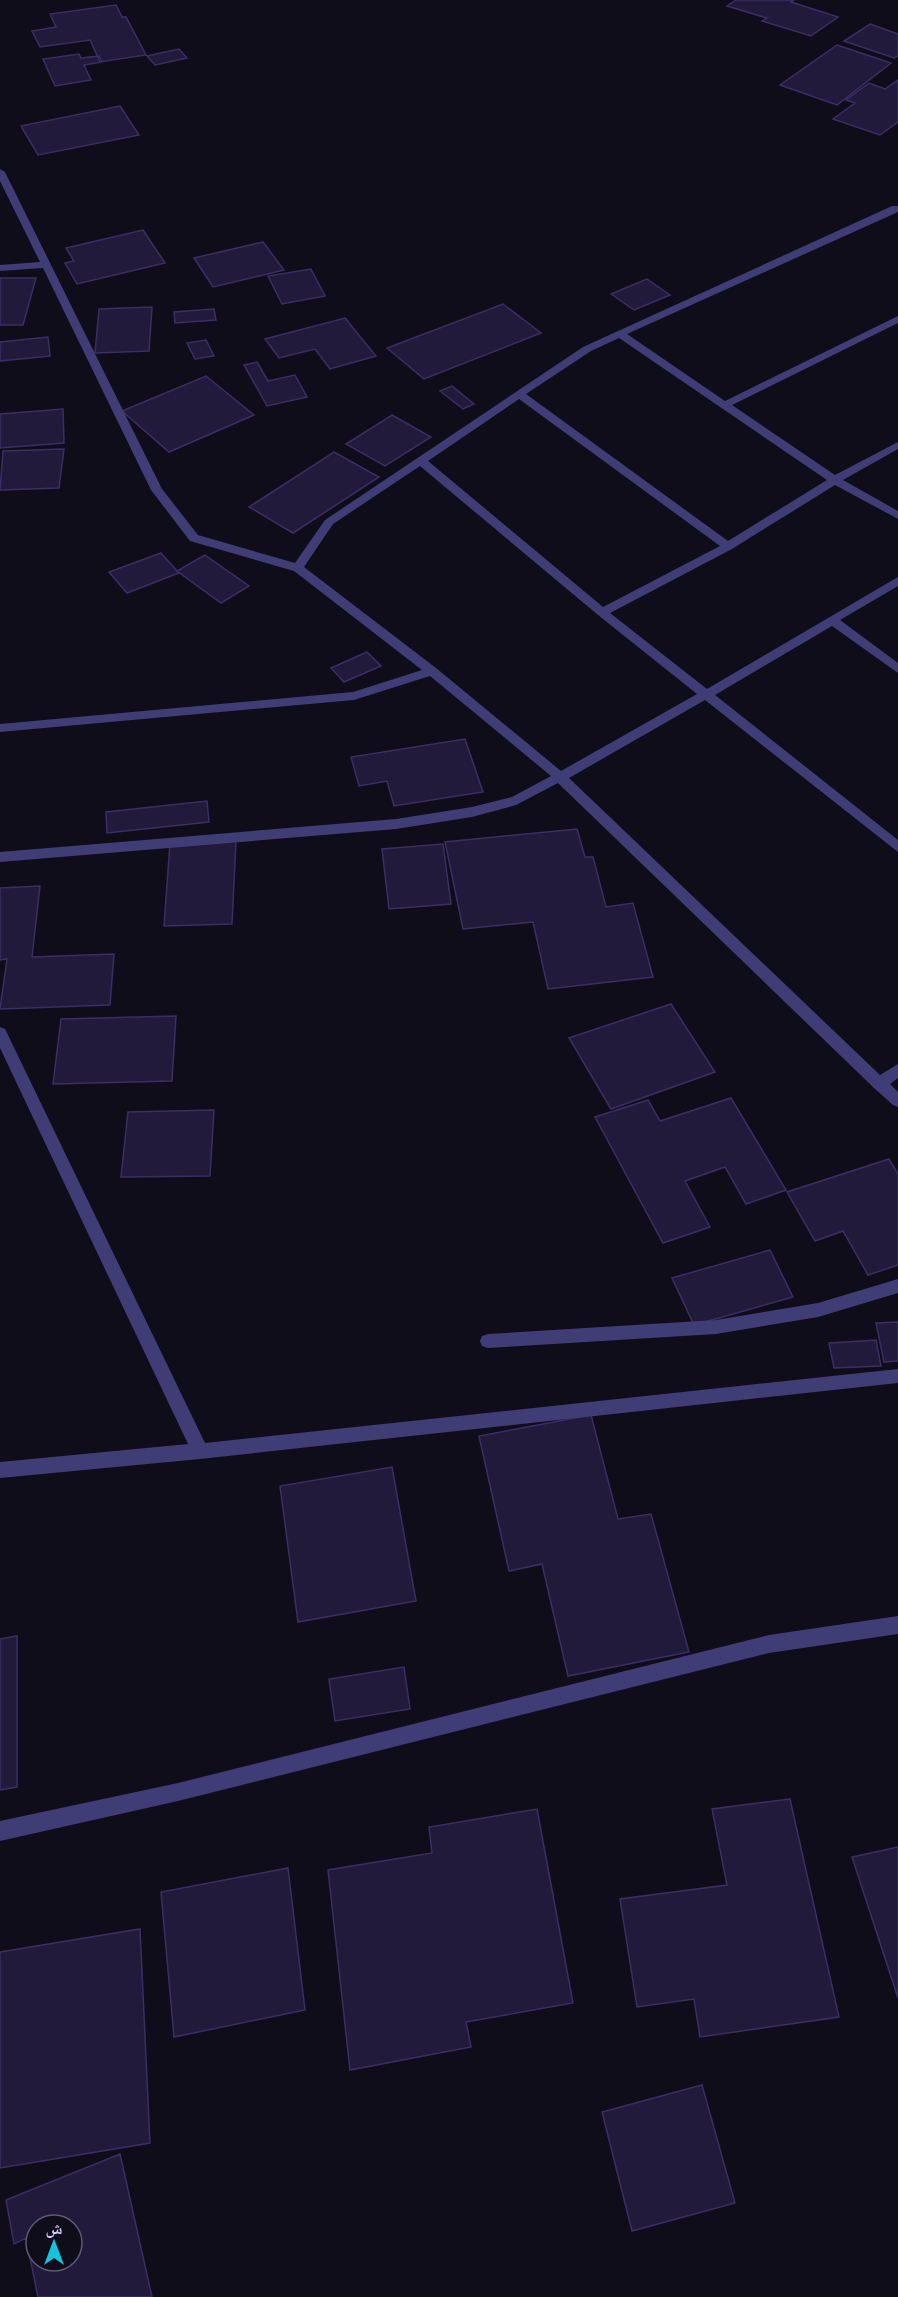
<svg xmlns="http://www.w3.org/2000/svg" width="898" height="2297" font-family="Ubuntu,'Noto Naskh Arabic',sans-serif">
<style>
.building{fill:#221a3a;stroke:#3b2e64;stroke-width:1.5;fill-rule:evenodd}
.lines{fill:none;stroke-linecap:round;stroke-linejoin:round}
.minor{fill:#3f3c76;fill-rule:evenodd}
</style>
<rect width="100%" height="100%" fill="#100d1b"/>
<path class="building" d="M 736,0 L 794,0 L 791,2 L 838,17 L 811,36 L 762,21 L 767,18 L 727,6 Z
M 116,5 L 122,17 L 126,17 L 146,55 L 100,62 L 90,40 L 40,47 L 32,31 L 56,27 L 50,14 Z
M 870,24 L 898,34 L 898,56 L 894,58 L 844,41 Z
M 837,45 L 891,63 L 837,105 L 780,85 Z
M 179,49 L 187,58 L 155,65 L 147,56 Z
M 79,54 L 81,58 L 99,56 L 102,62 L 84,65 L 91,80 L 55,86 L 43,59 Z
M 898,80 L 898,122 L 880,135 L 833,119 L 855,103 L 846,100 L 869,83 L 885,89 Z
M 120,106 L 139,135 L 38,155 L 21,126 Z
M 143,230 L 165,263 L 77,284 L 65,263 L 74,261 L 66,248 Z
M 263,242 L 284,270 L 213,287 L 194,258 Z
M 311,269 L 325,296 L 282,304 L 268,276 Z
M 0,278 L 36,278 L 23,325 L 0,325 Z
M 647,279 L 670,295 L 634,310 L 611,294 Z
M 503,304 L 541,333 L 424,379 L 387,348 Z
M 152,307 L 149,351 L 95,353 L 99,309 Z
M 214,309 L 216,320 L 175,323 L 174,312 Z
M 345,318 L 376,356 L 330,369 L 315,349 L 279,358 L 265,339 Z
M 48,337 L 50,356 L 0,361 L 0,342 Z
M 206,340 L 214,356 L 195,359 L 187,343 Z
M 257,362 L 268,381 L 295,375 L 307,397 L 267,406 L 244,365 Z
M 206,376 L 254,415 L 169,452 L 122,411 Z
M 452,386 L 474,404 L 463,409 L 440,391 Z
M 63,409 L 64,443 L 0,448 L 0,414 Z
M 392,415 L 431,437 L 385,466 L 346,444 Z
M 64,449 L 59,488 L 0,490 L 3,451 Z
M 334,452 L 379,477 L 293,533 L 249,507 Z
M 161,553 L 179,573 L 127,593 L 109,572 Z
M 205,555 L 249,586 L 221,603 L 177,571 Z
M 367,652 L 381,666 L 344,682 L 331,668 Z
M 465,739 L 483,792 L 394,806 L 387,781 L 359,786 L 351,757 Z
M 207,801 L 209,822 L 107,833 L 106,812 Z
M 577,829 L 585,857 L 593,857 L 606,907 L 633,903 L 653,977 L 548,989 L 533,922 L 463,929 L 445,842 Z
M 236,841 L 232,924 L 164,926 L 170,843 Z
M 443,844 L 451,904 L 389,909 L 382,849 Z
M 40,886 L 32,957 L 114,954 L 110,1005 L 0,1009 L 7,959 L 0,960 L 0,888 Z
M 671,1004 L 715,1072 L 611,1109 L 569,1038 Z
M 176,1016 L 172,1081 L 53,1084 L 61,1019 Z
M 731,1098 L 786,1190 L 746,1204 L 725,1167 L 685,1181 L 710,1227 L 663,1243 L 595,1117 L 648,1100 L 660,1121 Z
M 214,1110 L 210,1176 L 121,1177 L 128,1112 Z
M 889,1159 L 898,1174 L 898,1265 L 868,1275 L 843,1231 L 815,1241 L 787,1192 Z
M 770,1250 L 793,1297 L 694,1325 L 672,1278 Z
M 898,1322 L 898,1361 L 884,1362 L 876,1323 Z
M 876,1340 L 881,1366 L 834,1368 L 829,1343 Z
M 591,1415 L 618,1519 L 651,1514 L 689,1652 L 568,1676 L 542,1564 L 509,1571 L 479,1436 Z
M 392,1467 L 416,1601 L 298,1622 L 280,1486 Z
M 17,1636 L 17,1787 L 0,1790 L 0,1639 Z
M 404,1667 L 410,1709 L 335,1721 L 329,1679 Z
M 790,1799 L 839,2017 L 700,2037 L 694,1999 L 637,2007 L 620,1899 L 727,1885 L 712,1809 Z
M 537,1809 L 573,2003 L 466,2022 L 471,2047 L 350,2070 L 328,1870 L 432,1853 L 429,1827 Z
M 898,1847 L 898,1998 L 852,1857 Z
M 288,1868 L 305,2010 L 174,2037 L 161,1892 Z
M 140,1929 L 150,2143 L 0,2168 L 0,1952 Z
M 702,2085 L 735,2203 L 632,2231 L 602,2112 Z
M 120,2154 L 152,2297 L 38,2297 L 26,2238 L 14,2244 L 6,2200 ZM 36,2225 L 72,2225 L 72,2261 L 36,2261 Z"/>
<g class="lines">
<path class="minor" d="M 0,169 L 5,172 L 162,489 L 198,535 L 295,563 L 325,520 L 583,347 L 892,206 L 898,206 L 898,212 L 627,334 L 725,401 L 898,316 L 898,323 L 732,405 L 835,475 L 898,442 L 898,449 L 843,480 L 898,511 L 898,519 L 835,485 L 732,549 L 610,613 L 707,689 L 898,577 L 898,586 L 840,620 L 898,663 L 898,673 L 832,626 L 715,695 L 898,840 L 898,852 L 705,700 L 569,778 L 880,1075 L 898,1064 L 898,1078 L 890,1084 L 898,1092 L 898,1107 L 893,1105 L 874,1088 L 558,783 L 516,805 L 472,817 L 396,829 L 0,862 L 0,852 L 396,819 L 472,807 L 512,797 L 551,776 L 430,676 L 354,700 L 0,732 L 0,724 L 353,692 L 422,670 L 294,571 L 190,541 L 151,490 L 43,268 L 0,271 L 0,265 L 40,262 L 0,181 ZM 619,338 L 827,480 L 728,541 L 526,394 L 591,351 ZM 519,399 L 720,546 L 603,607 L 428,461 ZM 420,466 L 598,615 L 697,694 L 561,771 L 436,668 L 304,567 L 333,524 Z
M 0,1027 L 5,1029 L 7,1033 L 205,1443 L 898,1369 L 898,1383 L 200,1459 L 0,1478 L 0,1462 L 188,1444 L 0,1048 Z
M 898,1279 L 898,1293 L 818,1317 L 716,1334 L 488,1348 L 482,1346 L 480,1341 L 482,1336 L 488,1334 L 716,1320 L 818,1303 Z
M 898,1616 L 898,1634 L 769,1653 L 178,1801 L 0,1841 L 0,1821 L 178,1783 L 769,1635 Z"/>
</g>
<g transform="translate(54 2243)"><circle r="28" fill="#100d1b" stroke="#5e5974" stroke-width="1.5"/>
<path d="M0-4.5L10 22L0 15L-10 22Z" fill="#14c4de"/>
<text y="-9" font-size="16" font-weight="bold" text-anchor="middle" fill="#d2cbfa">ش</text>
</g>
</svg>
